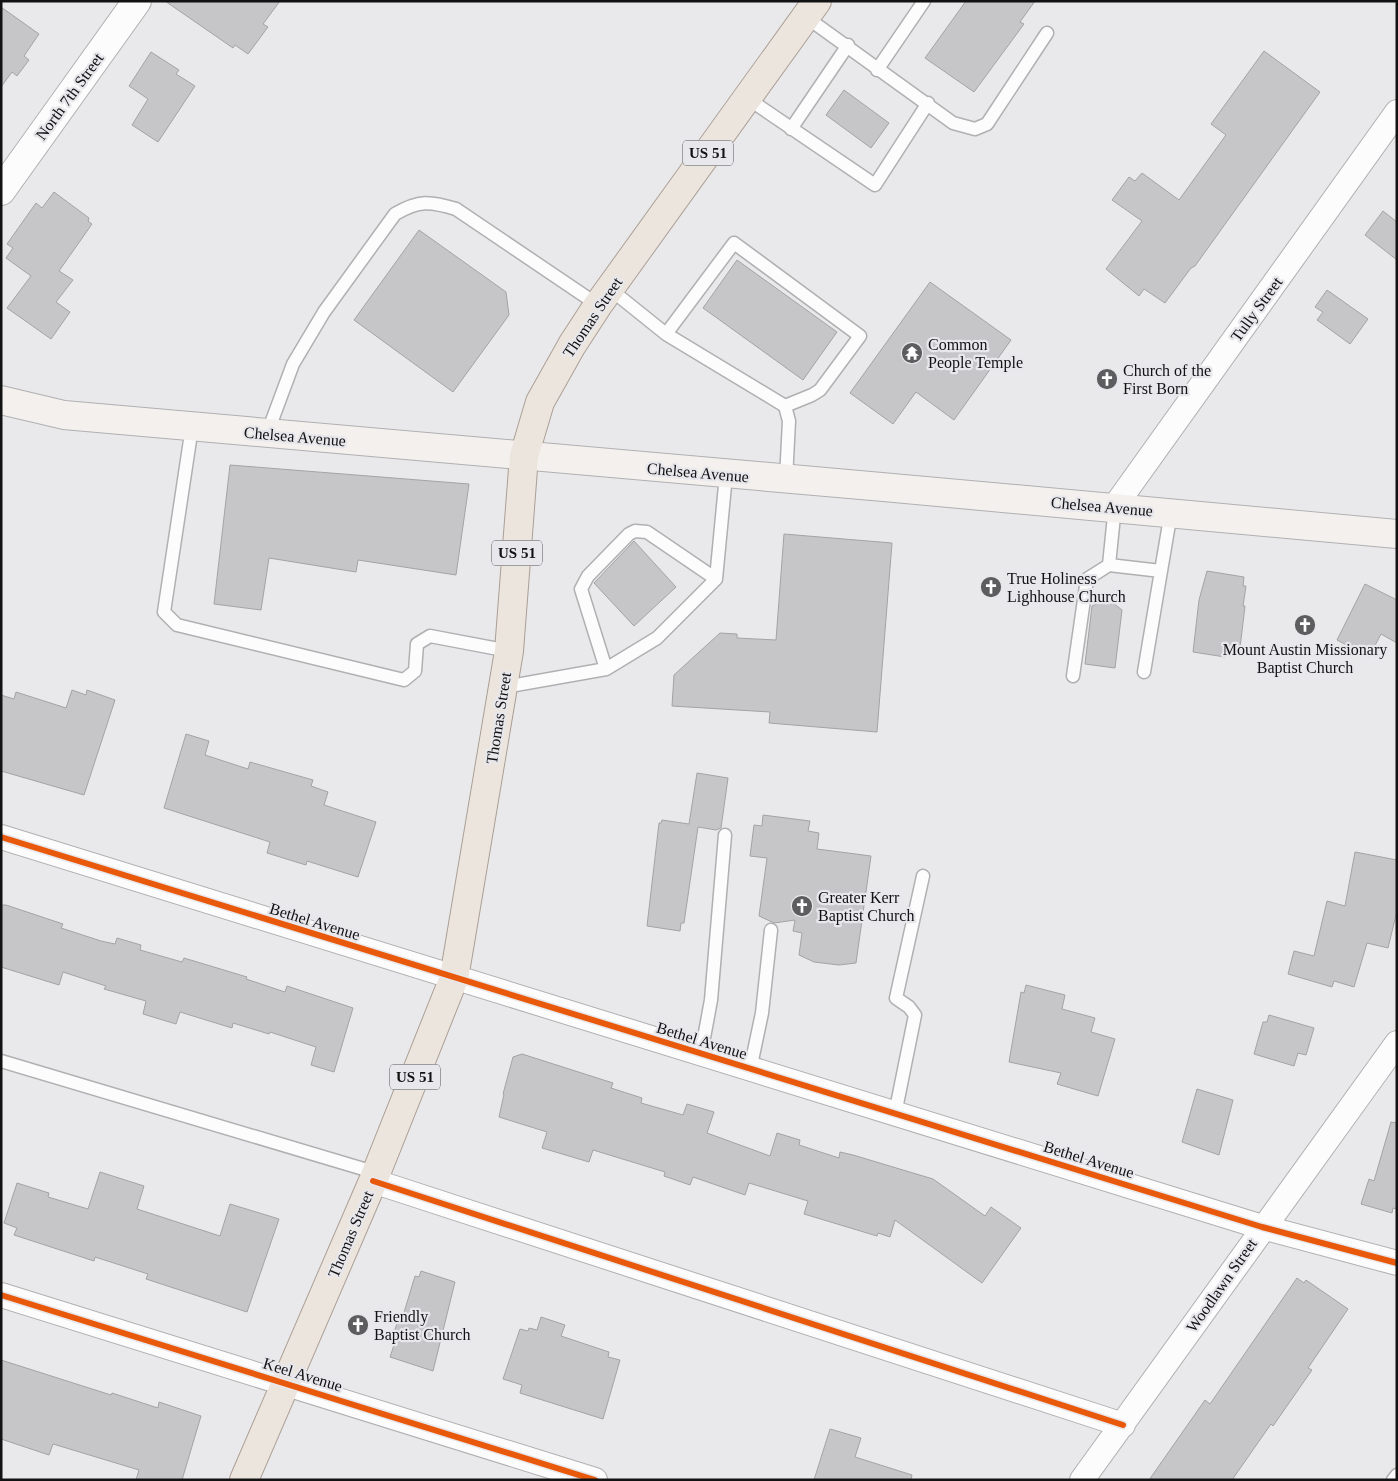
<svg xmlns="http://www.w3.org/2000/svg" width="1398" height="1481" font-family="Georgia,serif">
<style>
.building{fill:#c6c5c7;stroke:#a4a3a4}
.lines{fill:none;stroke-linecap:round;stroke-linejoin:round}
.service-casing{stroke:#b0b0b2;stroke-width:15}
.minor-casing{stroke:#b0b0b2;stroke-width:26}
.tertiary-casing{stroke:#b0b0b2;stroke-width:30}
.secondary-casing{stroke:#b0b0b2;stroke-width:30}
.primary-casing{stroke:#ab9f95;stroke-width:30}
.service{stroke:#fcfcfc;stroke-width:12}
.minor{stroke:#fcfcfc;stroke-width:24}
.tertiary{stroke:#fcfcfc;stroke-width:28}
.secondary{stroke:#f4f0ed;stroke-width:28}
.primary{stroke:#ece5de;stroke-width:28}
.cycleway-casing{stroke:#e8e8ec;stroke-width:9}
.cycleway{stroke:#e8590c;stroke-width:6}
.labels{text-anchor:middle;stroke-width:4.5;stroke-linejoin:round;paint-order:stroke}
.shield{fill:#e8e8ec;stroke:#525254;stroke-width:1}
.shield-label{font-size:15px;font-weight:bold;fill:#121213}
.street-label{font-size:16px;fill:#121213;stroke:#e8e8ec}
.poi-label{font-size:16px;fill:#121213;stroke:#e8e8ec;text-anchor:start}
</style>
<rect width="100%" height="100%" fill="#e9e9eb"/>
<path class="building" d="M 165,1 L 280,1 L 263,24 L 268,27 L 248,54 L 235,45 L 233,48 Z
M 966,1 L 1035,1 L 1020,22 L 1024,24 L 974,92 L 925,58 Z
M 1,7 L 39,34 L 24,56 L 29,60 L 17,76 L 12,72 L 1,87 Z
M 1264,51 L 1320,92 L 1195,266 L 1191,268 L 1165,303 L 1144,289 L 1139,296 L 1106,269 L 1142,221 L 1112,200 L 1129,177 L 1135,181 L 1142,173 L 1179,200 L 1226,135 L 1211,124 Z
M 151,52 L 179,70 L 176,74 L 195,86 L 158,142 L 132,125 L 148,99 L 129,86 Z
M 844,90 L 889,123 L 871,148 L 826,115 Z
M 54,192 L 89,218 L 88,221 L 92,224 L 59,271 L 73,280 L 56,302 L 70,312 L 51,339 L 7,308 L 31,276 L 6,258 L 13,248 L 7,244 L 36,203 L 42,208 Z
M 1383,211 L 1397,222 L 1397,260 L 1365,235 Z
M 419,230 L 506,292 L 509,315 L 453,392 L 354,320 Z
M 737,260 L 837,332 L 803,380 L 703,308 Z
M 930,282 L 1011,340 L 954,420 L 916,392 L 893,424 L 850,393 Z
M 1327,290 L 1368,319 L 1350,344 L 1317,320 L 1323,312 L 1315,307 Z
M 230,465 L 469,484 L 456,575 L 358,560 L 356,572 L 269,558 L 261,610 L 214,604 Z
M 784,534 L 892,543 L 877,732 L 769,723 L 770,712 L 672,706 L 674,675 L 720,633 L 737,634 L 737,638 L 776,640 Z
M 634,541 L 676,587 L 634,626 L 594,583 Z
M 1207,571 L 1244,577 L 1243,586 L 1246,586 L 1243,606 L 1245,606 L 1239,656 L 1225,655 L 1225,657 L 1193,652 L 1199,600 Z
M 1365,584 L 1397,600 L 1397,643 L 1381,634 L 1369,657 L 1337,640 Z
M 1108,599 L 1122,610 L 1115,668 L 1085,664 L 1092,606 Z
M 72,690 L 86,695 L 87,690 L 115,700 L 84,795 L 1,771 L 1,695 L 14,699 L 16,692 L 66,708 Z
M 186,734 L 209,741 L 205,755 L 248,769 L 250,762 L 313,780 L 311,786 L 328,792 L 324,805 L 376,822 L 358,877 L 307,861 L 306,865 L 267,853 L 270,842 L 164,808 Z
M 697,773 L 728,778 L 721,828 L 716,830 L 698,827 L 684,923 L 681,923 L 680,931 L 647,926 L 659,823 L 661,823 L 662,820 L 689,824 Z
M 763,815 L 810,821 L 808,831 L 819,833 L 817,849 L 871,856 L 856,963 L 839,965 L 814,962 L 799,955 L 802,933 L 793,931 L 795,920 L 774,923 L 759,916 L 767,858 L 750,856 L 754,825 L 762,826 Z
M 1355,852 L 1397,860 L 1397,911 L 1388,948 L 1367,943 L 1354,987 L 1334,981 L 1332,987 L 1288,974 L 1294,951 L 1314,956 L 1327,901 L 1345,906 Z
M 1,905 L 6,905 L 63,924 L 61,928 L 101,941 L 115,944 L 117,938 L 141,945 L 140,950 L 182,962 L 184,958 L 247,977 L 246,979 L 285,992 L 287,986 L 353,1008 L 334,1072 L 311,1065 L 316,1047 L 270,1032 L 269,1034 L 233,1023 L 232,1028 L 180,1012 L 176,1024 L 143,1014 L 146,1001 L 104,989 L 106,986 L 63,972 L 59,985 L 1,967 Z
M 1026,985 L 1065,995 L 1062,1009 L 1095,1018 L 1091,1032 L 1115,1039 L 1098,1096 L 1057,1084 L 1061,1073 L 1009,1062 L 1021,992 L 1024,993 Z
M 1269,1015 L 1314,1028 L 1306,1055 L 1298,1053 L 1294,1066 L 1254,1054 L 1263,1022 L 1267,1022 Z
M 522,1054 L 613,1083 L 611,1088 L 642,1098 L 641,1103 L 683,1115 L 687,1104 L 714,1112 L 707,1133 L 770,1156 L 777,1133 L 800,1140 L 799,1145 L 839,1158 L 840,1152 L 853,1155 L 933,1179 L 985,1216 L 991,1207 L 1021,1228 L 982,1283 L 895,1220 L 890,1237 L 878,1233 L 877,1236 L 804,1214 L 808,1201 L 749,1183 L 745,1195 L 693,1177 L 690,1185 L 664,1176 L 665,1172 L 593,1150 L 589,1162 L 542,1148 L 547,1132 L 499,1117 L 504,1094 L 503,1094 L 513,1057 Z
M 1197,1089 L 1233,1100 L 1219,1155 L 1182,1142 Z
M 1391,1122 L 1397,1123 L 1397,1209 L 1393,1208 L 1392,1213 L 1361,1204 L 1369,1179 L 1374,1181 Z
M 100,1172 L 144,1186 L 137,1209 L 220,1236 L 230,1204 L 279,1219 L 247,1312 L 146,1279 L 148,1274 L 95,1257 L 94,1261 L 14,1235 L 17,1228 L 4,1223 L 17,1183 L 49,1193 L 48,1197 L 88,1209 Z
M 421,1271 L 455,1282 L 433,1371 L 390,1357 L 396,1339 L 392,1338 L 399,1318 L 402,1319 L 415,1276 L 419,1277 Z
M 1297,1278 L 1304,1283 L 1306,1280 L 1348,1309 L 1308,1368 L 1312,1370 L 1273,1426 L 1271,1424 L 1232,1480 L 1149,1480 L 1205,1400 L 1210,1404 Z
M 541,1317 L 565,1325 L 561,1336 L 609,1352 L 608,1357 L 620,1360 L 603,1419 L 520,1393 L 522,1385 L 503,1379 L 520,1329 L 528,1331 L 529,1328 L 537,1330 Z
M 1,1360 L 111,1395 L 112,1393 L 158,1408 L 159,1402 L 201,1416 L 182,1480 L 136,1480 L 139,1470 L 53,1444 L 49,1455 L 1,1439 Z
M 830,1429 L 861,1438 L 855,1457 L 912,1475 L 911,1480 L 814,1480 Z"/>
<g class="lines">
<g class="service-casing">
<path id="service" d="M 806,17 L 953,123 L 975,129 L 987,124 L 1047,33
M 877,70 L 924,1
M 747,98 L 875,185 L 928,103
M 791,129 L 848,45
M 610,289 L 666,334 L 785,406 L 789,421 L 786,479
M 666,334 L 734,243 L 860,336 L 820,390 L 812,395 L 785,406
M 192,427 L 164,612 L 177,625 L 404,680 L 415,671 L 417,644 L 430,636 L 509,651
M 267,434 L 293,364 L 324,312 L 395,214 C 419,200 430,201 456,209 L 598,305
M 1115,506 L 1109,565 L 1161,571 L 1171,512
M 606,669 L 581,589 L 588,576 L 629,534 L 635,531 L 647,532 L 716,579
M 1144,672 L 1161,571
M 1073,676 L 1087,579 L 1109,565
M 504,687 L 606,669 L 657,638 L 716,579 L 726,475
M 701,1054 L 711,1000 L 725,835
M 1,1061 L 377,1173
M 750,1070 L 762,1013 L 771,930
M 895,1114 L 915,1015 L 909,1007 L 896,998 L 923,876
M 1393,1480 L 1397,1475"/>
</g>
<g class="minor-casing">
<path id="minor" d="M 1115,506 L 1397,112
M 1,837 L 1262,1227 L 1397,1263
M 373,1181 L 1123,1425
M 1,1295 L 595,1480
M 1082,1480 L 1397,1043"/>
</g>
<g class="tertiary-casing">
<path id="tertiary" d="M 1,191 L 137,1"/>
</g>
<g class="secondary-casing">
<path id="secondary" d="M 1,400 L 64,415 C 508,456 953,491 1397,534"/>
</g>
<g class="primary-casing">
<path id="primary" d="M 244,1480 L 373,1181 L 454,978 L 509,651 L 524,456 L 540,402 L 572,345 L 598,305 L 817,1"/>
</g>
<use href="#service" class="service"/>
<use href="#minor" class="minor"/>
<use href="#tertiary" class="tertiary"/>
<use href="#secondary" class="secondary"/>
<use href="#primary" class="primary"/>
<g class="cycleway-casing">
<path id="cycleway" d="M 1,837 L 1262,1227 L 1397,1263
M 373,1181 L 1123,1425
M 1,1295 L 595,1480"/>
</g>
<use href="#cycleway" class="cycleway"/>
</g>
<defs>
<g id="temple-disc" transform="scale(1.125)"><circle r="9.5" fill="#5d5d5f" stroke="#e8e8ec"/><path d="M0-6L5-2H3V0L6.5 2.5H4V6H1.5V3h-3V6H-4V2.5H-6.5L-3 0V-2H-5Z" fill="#fff"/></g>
<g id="church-disc" transform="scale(1.125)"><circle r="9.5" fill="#5d5d5f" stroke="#e8e8ec"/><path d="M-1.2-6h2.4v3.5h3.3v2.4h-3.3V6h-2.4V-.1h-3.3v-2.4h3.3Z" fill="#fff"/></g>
</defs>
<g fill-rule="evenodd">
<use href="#temple-disc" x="912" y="353"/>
<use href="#church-disc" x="1107" y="379"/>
<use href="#church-disc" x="991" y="587"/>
<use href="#church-disc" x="1305" y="625"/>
<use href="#church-disc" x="802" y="906"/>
<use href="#church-disc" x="358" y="1325"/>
</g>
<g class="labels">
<g class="shield">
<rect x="683" y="140.5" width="50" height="25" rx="4"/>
<rect x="492" y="540.5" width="50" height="25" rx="4"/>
<rect x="390" y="1064.5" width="50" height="25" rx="4"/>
</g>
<g class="shield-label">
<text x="708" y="158">US 51</text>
<text x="517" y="558">US 51</text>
<text x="415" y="1082">US 51</text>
</g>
<g class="street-label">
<text transform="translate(69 96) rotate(-54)" y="6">North 7th Street</text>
<text transform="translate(1256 309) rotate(-54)" y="6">Tully Street</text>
<text transform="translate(592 317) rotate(-56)" y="6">Thomas Street</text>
<text transform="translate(295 436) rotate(5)" y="6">Chelsea Avenue</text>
<text transform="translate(698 472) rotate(5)" y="6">Chelsea Avenue</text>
<text transform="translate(1102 506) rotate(5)" y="6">Chelsea Avenue</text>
<text transform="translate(498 718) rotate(-81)" y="6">Thomas Street</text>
<text transform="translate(315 921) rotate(17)" y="6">Bethel Avenue</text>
<text transform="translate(702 1040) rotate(17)" y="6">Bethel Avenue</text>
<text transform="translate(1089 1159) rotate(17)" y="6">Bethel Avenue</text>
<text transform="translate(350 1234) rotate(-67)" y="6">Thomas Street</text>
<text transform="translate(1221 1285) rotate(-55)" y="6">Woodlawn Street</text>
<text transform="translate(303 1374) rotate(17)" y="6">Keel Avenue</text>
</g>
<g class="poi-label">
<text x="928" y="350">Common<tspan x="928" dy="18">People Temple</tspan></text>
<text x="1123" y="376">Church of the<tspan x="1123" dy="18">First Born</tspan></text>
<text x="1007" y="584">True Holiness<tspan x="1007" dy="18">Lighhouse Church</tspan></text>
<text x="1305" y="655" text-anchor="middle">Mount Austin Missionary<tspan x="1305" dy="18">Baptist Church</tspan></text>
<text x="818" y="903">Greater Kerr<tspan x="818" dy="18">Baptist Church</tspan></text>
<text x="374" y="1322">Friendly<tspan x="374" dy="18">Baptist Church</tspan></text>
</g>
</g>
<rect width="1398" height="1481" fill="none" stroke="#121213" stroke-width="5"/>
</svg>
